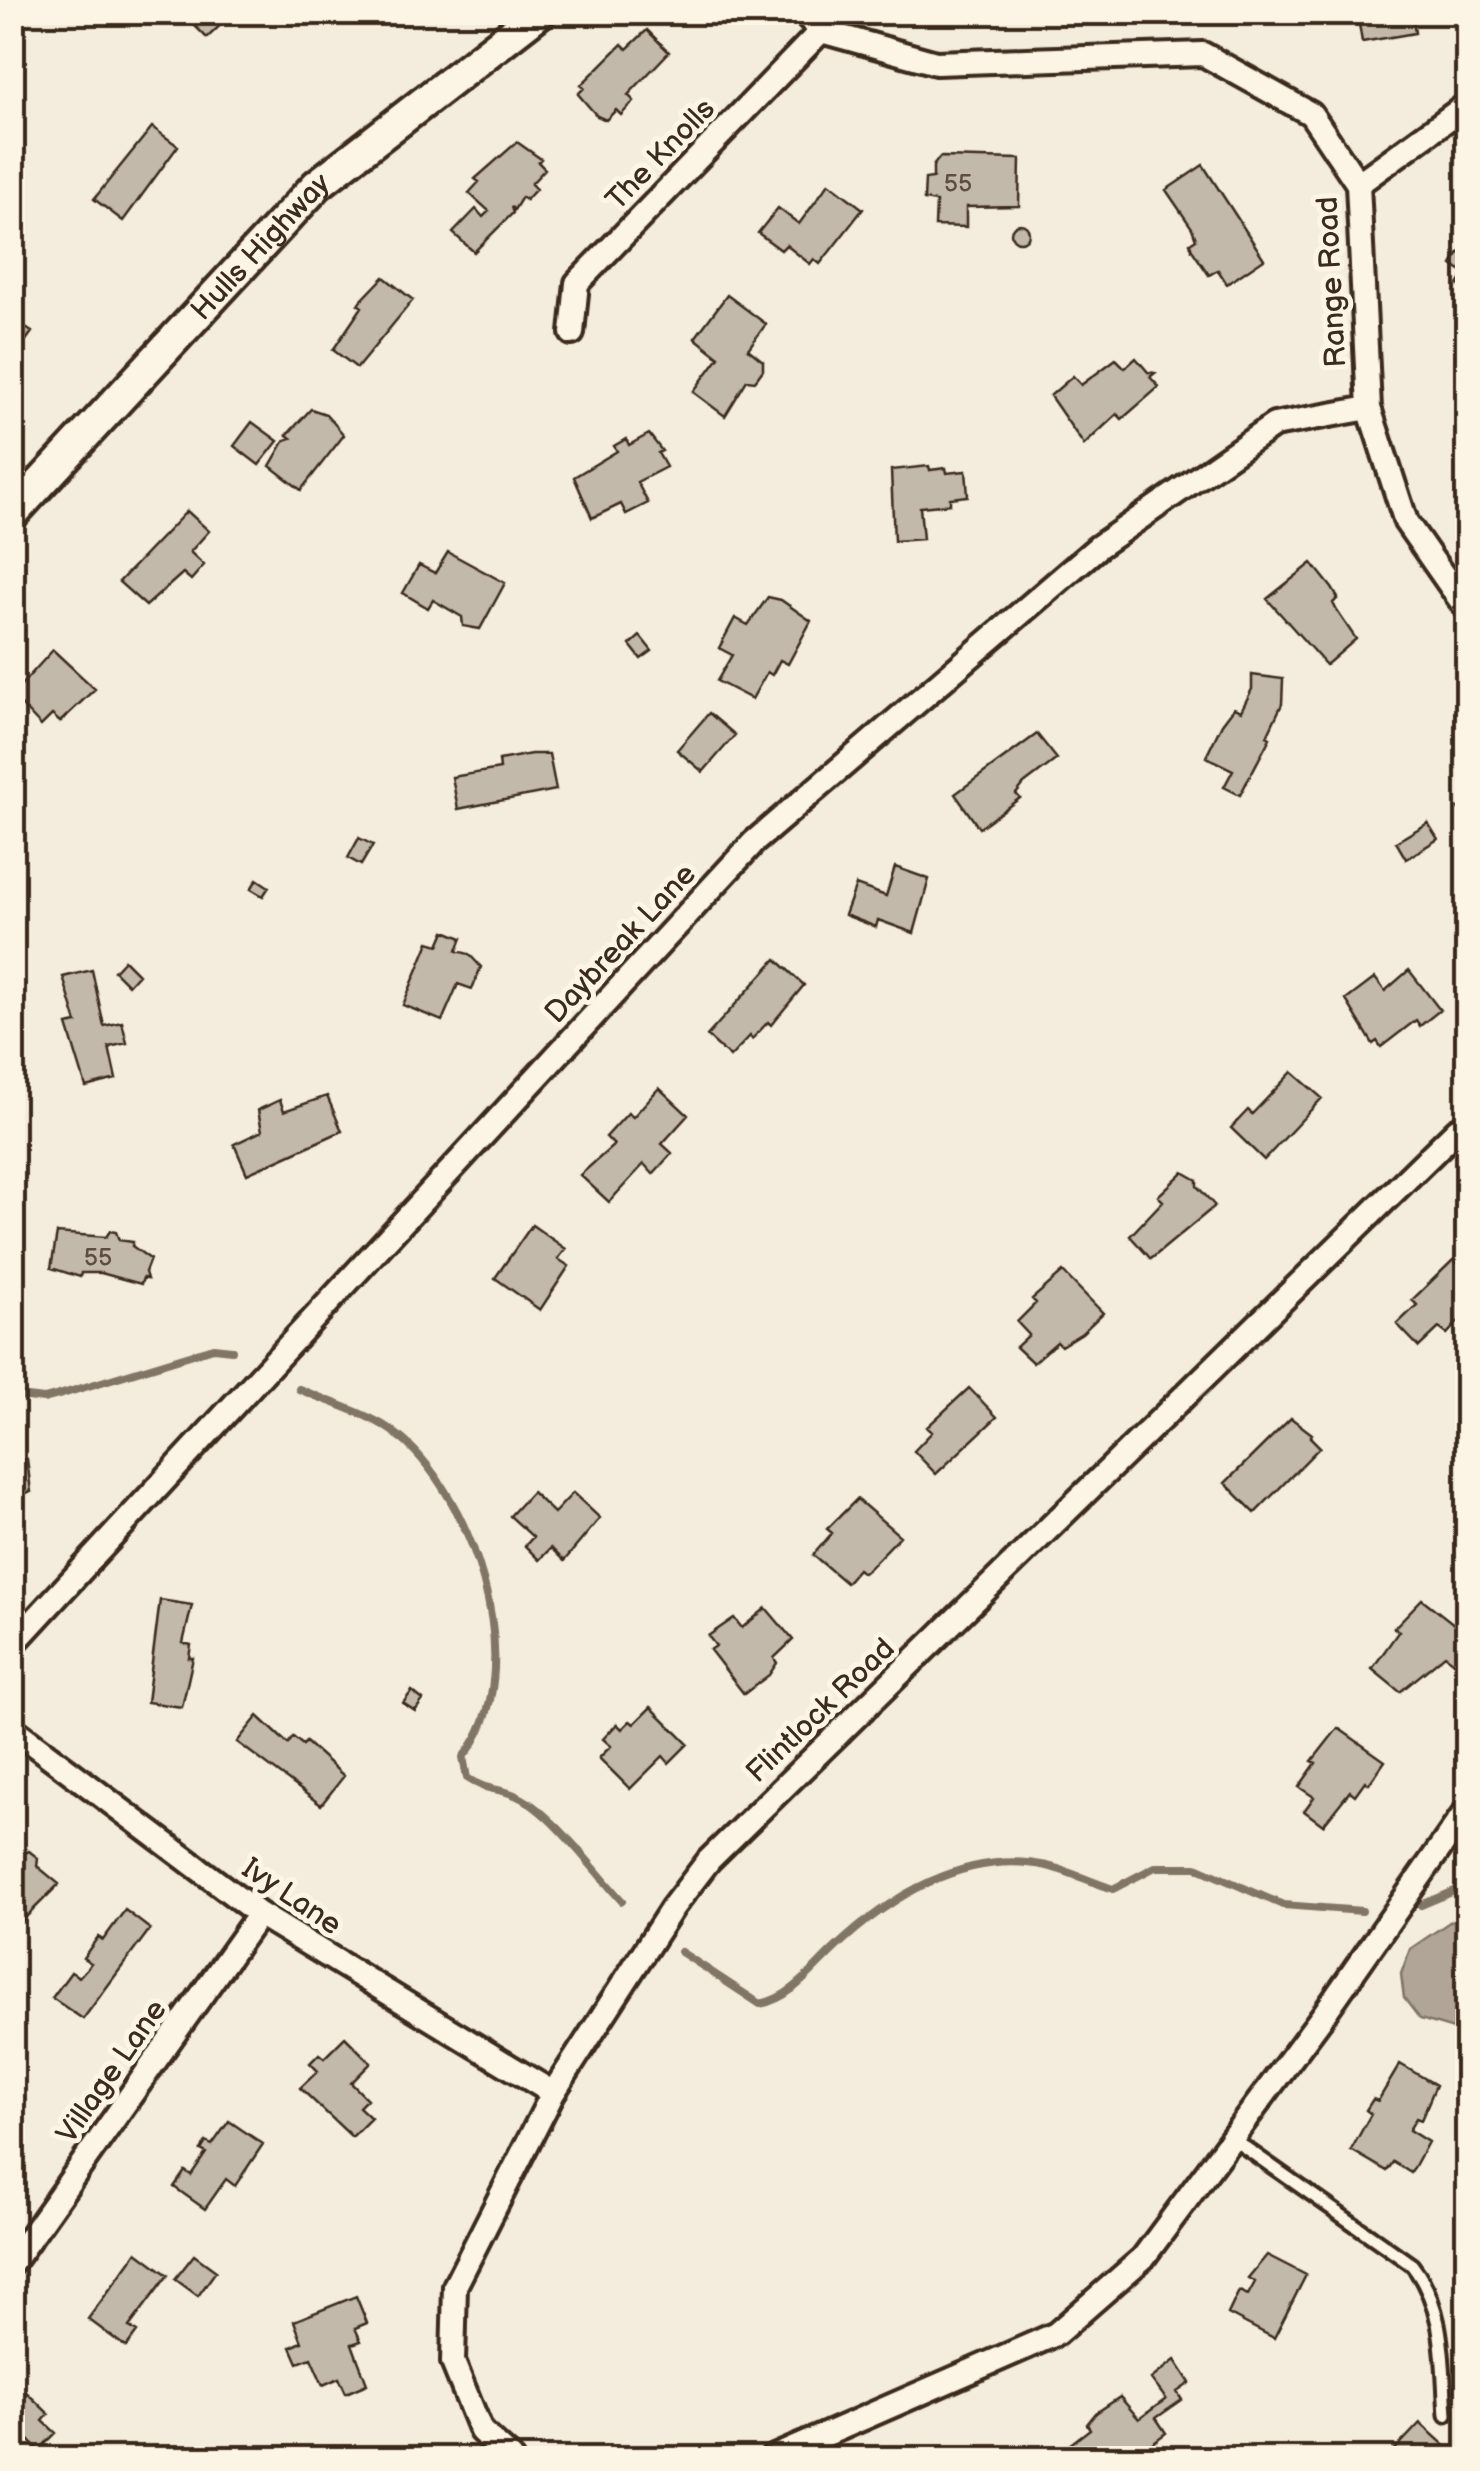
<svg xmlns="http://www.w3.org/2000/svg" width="1480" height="2471" font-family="'Balsamiq Sans',sans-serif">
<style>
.water{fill:#b0a596;stroke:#817466;stroke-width:2.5}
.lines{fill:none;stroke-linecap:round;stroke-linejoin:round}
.stream{stroke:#817466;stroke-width:8}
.building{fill:#c3b9aa;stroke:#3b2a1e;stroke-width:2.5}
.lane-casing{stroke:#3b2a1e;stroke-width:19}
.street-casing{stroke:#3b2a1e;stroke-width:30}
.secondary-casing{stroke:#3b2a1e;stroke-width:38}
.lane{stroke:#fcf5e5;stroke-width:11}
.street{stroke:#fcf5e5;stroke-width:22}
.secondary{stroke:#fcf5e5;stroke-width:30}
.labels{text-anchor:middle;stroke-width:10;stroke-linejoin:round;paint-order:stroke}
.number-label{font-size:25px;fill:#5d4e41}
.street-label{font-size:30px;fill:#3b2a1e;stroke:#fcf5e5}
</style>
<rect width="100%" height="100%" fill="#f4eddd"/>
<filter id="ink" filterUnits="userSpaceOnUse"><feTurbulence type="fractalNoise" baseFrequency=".01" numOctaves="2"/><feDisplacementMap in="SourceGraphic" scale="20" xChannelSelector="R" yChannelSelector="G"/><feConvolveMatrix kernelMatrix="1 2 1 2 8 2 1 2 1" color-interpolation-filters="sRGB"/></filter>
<g filter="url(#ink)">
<path class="water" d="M 1467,1910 L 1467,2033 L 1420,2019 L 1404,1998 L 1401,1974 L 1410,1949 Z"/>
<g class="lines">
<path class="stream" d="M 299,1389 C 326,1401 358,1410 383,1425 C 472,1479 535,1674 463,1757 L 467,1778 C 488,1792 498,1787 517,1796 C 552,1812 595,1872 622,1901
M 12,1395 L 44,1399 L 59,1395 L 213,1348 L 232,1350
M 1421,1905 L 1468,1885
M 681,1952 L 760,2004 C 791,1998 810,1972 833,1950 C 888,1897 967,1848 1047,1866 C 1069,1871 1091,1882 1113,1889 L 1155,1867 L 1196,1867 L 1283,1905 L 1362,1911"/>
</g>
<path class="building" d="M 234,12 L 207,38 L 183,14 L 184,12 Z
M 1357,12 L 1412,12 L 1415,33 L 1362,42 Z
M 647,30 L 669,52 L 628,95 L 634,101 L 621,115 L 616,110 L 606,120 L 597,116 L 578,94 L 584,88 L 581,85 L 622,44 L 627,49 Z
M 152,127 L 178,146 L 123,221 L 94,199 Z
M 517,142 L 541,159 L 538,162 L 545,169 L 531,184 L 536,189 L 526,200 L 522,197 L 514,210 L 511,207 L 513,213 L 474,252 L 453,233 L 476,209 L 483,217 L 489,211 L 469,193 L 479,182 L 475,179 Z
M 940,157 L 1020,159 L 1019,206 L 966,207 L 966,227 L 935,226 L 936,202 L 924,200 L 925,179 L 933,178 L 933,166 Z
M 1203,165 L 1264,259 L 1227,284 L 1218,270 L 1209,275 L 1192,250 L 1190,243 L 1196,239 L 1192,228 L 1166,190 Z
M 829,183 L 863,209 L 820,264 L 814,259 L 810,264 L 786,245 L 781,250 L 758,233 L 778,208 L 799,224 Z
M1011 233a9 9 0 1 1 18 0a9 9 0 1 1-18 0Z
M 1468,249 L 1468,291 L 1458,285 L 1465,274 L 1452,265 L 1459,253 Z
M 384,277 L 413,300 L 357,368 L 333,350 L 362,307 L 358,304 Z
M 727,295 L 766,324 L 748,349 L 763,361 L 763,370 L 755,381 L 747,380 L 725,416 L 693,392 L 719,357 L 695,338 Z
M 12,319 L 32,332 L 12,360 Z
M 1136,358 L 1148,372 L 1155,373 L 1150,377 L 1159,387 L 1122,419 L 1117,414 L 1084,445 L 1050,396 L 1073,376 L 1081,385 L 1116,359 L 1125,368 Z
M 311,409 L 326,414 L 344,435 L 301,490 L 270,466 L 285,440 L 291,438 L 287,435 Z
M 252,422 L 278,441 L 259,465 L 234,446 Z
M 649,434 L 662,451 L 658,453 L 666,467 L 637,482 L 648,503 L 626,514 L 621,504 L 592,518 L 574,477 L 617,451 L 614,446 L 626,439 L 629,445 Z
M 929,466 L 930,470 L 946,468 L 947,473 L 966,471 L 968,496 L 950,498 L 950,504 L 920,507 L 923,539 L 894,541 L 891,470 Z
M 187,511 L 209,531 L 190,552 L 204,565 L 191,580 L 183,573 L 146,606 L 119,582 Z
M 448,552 L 505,583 L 480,629 L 463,626 L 462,617 L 433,600 L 428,608 L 403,593 L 419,565 L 435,573 Z
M 1312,563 L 1332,588 L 1338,598 L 1333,603 L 1337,611 L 1356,639 L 1326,665 L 1267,599 Z
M 768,597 L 781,600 L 811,621 L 788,664 L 780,660 L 772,675 L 767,672 L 752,699 L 717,681 L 732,655 L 719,648 L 735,618 L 748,625 Z
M 640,636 L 652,651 L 641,659 L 630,645 Z
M 53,650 L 95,689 L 60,722 L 52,715 L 41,726 L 12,695 Z
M 1252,675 L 1283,679 L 1282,704 L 1267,736 L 1270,738 L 1240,795 L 1224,787 L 1233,770 L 1206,757 L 1222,724 L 1234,708 L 1241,711 L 1252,689 Z
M 709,713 L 735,735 L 703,772 L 677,750 Z
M 1037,734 L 1057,759 L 1024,784 L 1016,794 L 1020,798 L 979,828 L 955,794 Z
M 531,754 L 549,754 L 556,790 L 458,809 L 452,777 L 500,769 L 499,760 Z
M 1468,803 L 1468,819 L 1465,821 L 1458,808 Z
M 1428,823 L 1438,839 L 1406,859 L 1396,842 Z
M 359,838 L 373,845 L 361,865 L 348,858 Z
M 895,867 L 929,879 L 914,933 L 878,920 L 876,927 L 845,915 L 856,885 L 886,896 Z
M 257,879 L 269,887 L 263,896 L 251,889 Z
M 445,931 L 462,938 L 457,951 L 469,954 L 481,967 L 472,989 L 458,984 L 442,1021 L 403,1005 L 429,942 L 439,945 Z
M 776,959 L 804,985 L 771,1025 L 768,1022 L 752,1039 L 750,1036 L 730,1057 L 707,1036 Z
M 124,960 L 138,974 L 128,985 L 114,971 Z
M 92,970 L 104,1026 L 122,1022 L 127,1043 L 109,1047 L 116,1079 L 86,1087 L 67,1025 L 77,1023 L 63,977 Z
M 1409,970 L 1440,1010 L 1420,1026 L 1416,1020 L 1381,1047 L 1377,1041 L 1373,1044 L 1346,1000 L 1375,978 L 1385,991 Z
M 1292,1072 L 1322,1098 L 1264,1160 L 1231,1128 L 1248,1110 L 1252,1114 Z
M 659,1088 L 688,1115 L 662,1144 L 672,1153 L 653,1174 L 644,1164 L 609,1202 L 580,1175 L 614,1145 L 606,1137 L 628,1113 L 633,1117 Z
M 327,1096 L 342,1131 L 247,1174 L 234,1144 L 262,1131 L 258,1110 L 280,1100 L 284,1111 Z
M 1183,1172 L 1197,1180 L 1197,1186 L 1215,1206 L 1151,1259 L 1130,1236 L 1163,1201 L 1158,1196 Z
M 532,1225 L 566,1249 L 558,1259 L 569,1266 L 540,1310 L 495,1278 Z
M 110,1231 L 116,1232 L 119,1240 L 133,1242 L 132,1246 L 150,1259 L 145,1272 L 147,1279 L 143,1278 L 141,1284 L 101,1273 L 81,1273 L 80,1277 L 51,1268 L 57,1233 L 106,1237 Z
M 1453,1260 L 1468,1271 L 1468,1311 L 1447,1334 L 1439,1328 L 1419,1347 L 1397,1324 L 1417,1305 L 1412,1300 Z
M 1063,1272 L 1103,1313 L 1082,1333 L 1061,1346 L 1057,1342 L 1033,1363 L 1016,1347 L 1029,1335 L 1017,1322 L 1036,1303 L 1032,1299 Z
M 969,1388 L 997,1417 L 936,1474 L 914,1451 L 932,1432 L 927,1427 Z
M 1291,1418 L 1312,1434 L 1310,1437 L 1320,1447 L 1255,1513 L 1225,1483 Z
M 27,1459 L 31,1492 L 12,1495 L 12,1461 Z
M 532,1492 L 554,1513 L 573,1493 L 600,1518 L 564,1561 L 551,1548 L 539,1560 L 525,1546 L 533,1537 L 510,1516 Z
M 857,1499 L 900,1536 L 869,1568 L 863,1573 L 858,1569 L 846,1583 L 813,1555 L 832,1533 L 827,1529 Z
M 1422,1599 L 1468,1635 L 1468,1651 L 1457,1664 L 1445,1655 L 1400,1692 L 1372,1669 L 1399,1631 L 1394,1628 Z
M 160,1600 L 192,1605 L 183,1643 L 191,1645 L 189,1658 L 193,1658 L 182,1707 L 147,1702 Z
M 766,1608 L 793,1640 L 774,1658 L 777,1663 L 769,1675 L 744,1694 L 710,1650 L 716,1646 L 708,1636 L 734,1618 L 742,1628 Z
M 412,1691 L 423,1700 L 415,1711 L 403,1703 Z
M 651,1707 L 688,1744 L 669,1763 L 663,1756 L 630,1789 L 599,1758 L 611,1746 L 603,1739 L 617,1724 L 622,1729 L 630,1721 L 634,1724 Z
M 258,1716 L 288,1744 L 293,1737 L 303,1745 L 306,1742 L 344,1776 L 321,1805 L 237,1742 Z
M 1338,1728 L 1385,1761 L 1369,1784 L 1365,1781 L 1355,1795 L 1350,1791 L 1323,1825 L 1304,1811 L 1314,1797 L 1299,1787 L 1316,1763 L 1312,1761 Z
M 12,1845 L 22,1854 L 29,1851 L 38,1858 L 37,1866 L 59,1884 L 23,1920 L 12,1912 Z
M 125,1910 L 150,1929 L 83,2019 L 52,1998 L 71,1972 L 79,1977 L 87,1968 L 91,1963 L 83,1958 L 98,1937 L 103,1940 Z
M 345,2037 L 371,2063 L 351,2083 L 367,2099 L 359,2107 L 371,2118 L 352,2137 L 300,2088 L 318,2071 L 310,2063 L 319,2054 L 324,2058 Z
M 1400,2064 L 1436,2085 L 1421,2120 L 1416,2118 L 1409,2130 L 1428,2142 L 1411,2173 L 1393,2162 L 1387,2171 L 1351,2150 L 1371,2114 L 1366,2110 L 1373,2099 L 1378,2101 Z
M 229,2121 L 263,2144 L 235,2186 L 226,2179 L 205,2209 L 174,2187 L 185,2171 L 191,2175 L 206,2153 L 201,2150 L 206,2142 L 212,2145 Z
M 137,2252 L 168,2275 L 129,2327 L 137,2332 L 126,2347 L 88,2319 Z
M 194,2255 L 216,2271 L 198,2296 L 175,2279 Z
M 1267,2255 L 1306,2275 L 1274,2338 L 1228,2314 L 1239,2291 L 1248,2295 L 1255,2282 L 1248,2278 Z
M 356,2296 L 367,2323 L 355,2328 L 361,2341 L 352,2344 L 367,2384 L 346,2393 L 339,2378 L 323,2385 L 311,2358 L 298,2363 L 291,2347 L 302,2342 L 294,2321 Z
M 1175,2360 L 1190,2383 L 1177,2392 L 1182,2400 L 1156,2418 L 1166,2433 L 1132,2458 L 1078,2458 L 1069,2445 L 1090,2429 L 1087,2424 L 1096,2413 L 1120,2397 L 1139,2419 L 1166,2399 L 1151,2379 Z
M 23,2389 L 49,2414 L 43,2421 L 56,2433 L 39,2450 L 27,2438 L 18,2447 L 30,2458 L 12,2458 L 12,2400 Z
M 1420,2423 L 1451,2451 L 1444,2458 L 1387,2458 Z
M 287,2449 L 293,2458 L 272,2458 Z"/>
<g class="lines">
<g class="lane-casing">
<path id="lane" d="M 1230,2137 L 1412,2265 C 1446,2309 1442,2361 1446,2415"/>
</g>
<g class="street-casing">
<path id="street" d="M 803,12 L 821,31 L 936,63 L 1203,54 L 1311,114 L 1358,184 L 1369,408 L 1406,522 L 1468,611
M 1358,184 L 1468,104
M 572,333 L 577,283 L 821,31
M 12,1645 L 754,842 L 1098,547 L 1274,425 L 1369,408
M 12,1728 L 259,1914 L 553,2093
M 12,2263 L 259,1914
M 511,2458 L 481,2431 L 453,2362 L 455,2286 L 553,2093 L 673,1907 L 709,1860 L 757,1813 L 1457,1130 L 1468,1125
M 772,2458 L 1056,2334 L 1143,2258 L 1324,2014 L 1468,1808"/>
</g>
<g class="secondary-casing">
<g id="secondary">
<path id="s1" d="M 12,514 L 317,185 L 540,12"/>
</g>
</g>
<use href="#lane" class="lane"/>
<use href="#street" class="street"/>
<use href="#secondary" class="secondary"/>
</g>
</g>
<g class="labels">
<g class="number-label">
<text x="958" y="191">55</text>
<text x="98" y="1265">55</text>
</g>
<g class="street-label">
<text transform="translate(660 154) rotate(-46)" y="10">The Knolls</text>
<text dy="10" stroke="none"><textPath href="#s1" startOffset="365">Hulls Highway</textPath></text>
<text transform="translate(1331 282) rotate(-93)" y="10">Range Road</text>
<text transform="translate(620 943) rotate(-47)" y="10">Daybreak Lane</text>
<text transform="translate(820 1710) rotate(-44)" y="10">Flintlock Road</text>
<text transform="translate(292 1896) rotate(34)" y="10">Ivy Lane</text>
<text transform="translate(111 2071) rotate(-55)" y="10">Village Lane</text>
</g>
</g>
<rect width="1480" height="2471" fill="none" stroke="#fcf5e5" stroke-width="50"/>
<rect x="25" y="25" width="1430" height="2421" fill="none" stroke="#3b2a1e" stroke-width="4" filter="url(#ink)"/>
</svg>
